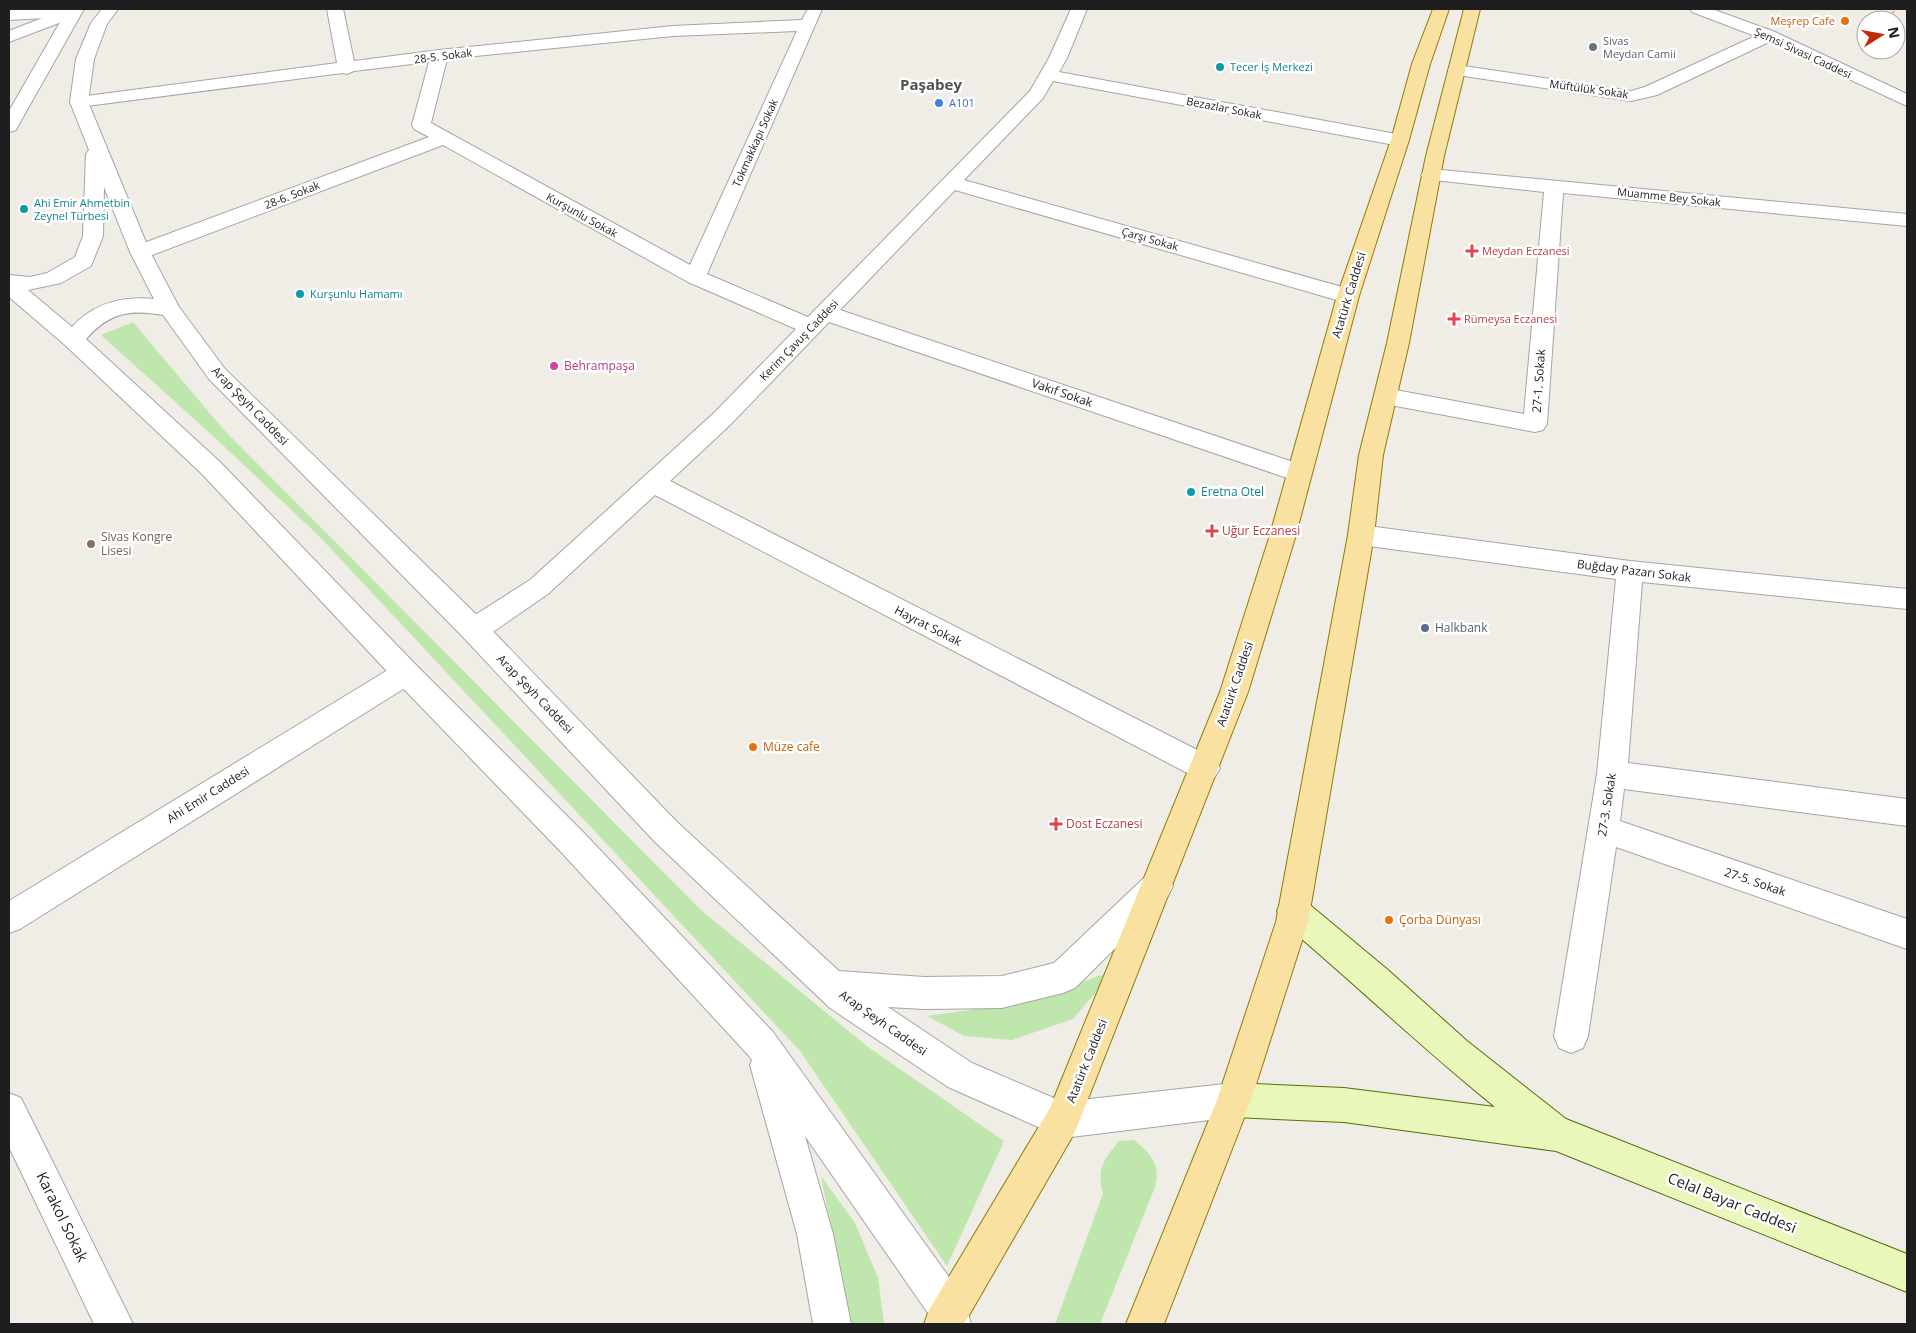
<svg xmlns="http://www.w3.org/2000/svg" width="1916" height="1333" font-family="'Open Sans',sans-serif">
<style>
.grass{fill:#bfe7ad}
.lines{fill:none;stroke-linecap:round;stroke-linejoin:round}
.minor-casing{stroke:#a5a5a5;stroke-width:2}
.tertiary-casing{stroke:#a5a5a5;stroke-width:2}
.secondary-casing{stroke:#54700a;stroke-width:2}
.primary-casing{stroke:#917b07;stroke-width:2}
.path{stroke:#f39471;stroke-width:2;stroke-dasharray:2 2;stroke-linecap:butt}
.minor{fill:#fff;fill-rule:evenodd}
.tertiary{fill:#fff;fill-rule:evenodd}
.secondary{fill:#e9f7bb;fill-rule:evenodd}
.primary{fill:#f8e1a1;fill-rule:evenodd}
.food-dot{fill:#e8710a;stroke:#fff;stroke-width:2}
.worship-dot{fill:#6b7280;stroke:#fff;stroke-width:2}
.culture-dot{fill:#0f9aa8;stroke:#fff;stroke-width:2}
.shop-dot{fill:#3f7fe0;stroke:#fff;stroke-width:2}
.health-dot{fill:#e0444e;stroke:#fff;stroke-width:2}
.hotel-dot{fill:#d1479c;stroke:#fff;stroke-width:2}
.education-dot{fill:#8d6e63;stroke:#fff;stroke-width:2}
.service-dot{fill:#5c6f8a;stroke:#fff;stroke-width:2}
.labels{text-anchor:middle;stroke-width:5;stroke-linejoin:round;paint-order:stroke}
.far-food-label{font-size:11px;fill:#c56008;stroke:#fff;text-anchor:end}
.far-worship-label{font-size:11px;fill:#5b616d;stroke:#fff;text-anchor:start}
.far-street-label{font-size:11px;fill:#1e1e1e;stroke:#fff}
.far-culture-label{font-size:11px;fill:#0d838f;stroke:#fff;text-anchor:start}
.far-shop-label{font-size:11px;fill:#366cbe;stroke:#fff;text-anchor:start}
.far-health-label{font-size:11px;fill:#be3a42;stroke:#fff;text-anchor:start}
.street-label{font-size:12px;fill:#1e1e1e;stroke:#fff}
.hotel-label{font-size:12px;fill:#b23c85;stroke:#fff;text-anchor:start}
.culture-label{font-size:12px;fill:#0d838f;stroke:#fff;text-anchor:start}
.health-label{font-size:12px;fill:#be3a42;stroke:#fff;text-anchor:start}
.education-label{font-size:12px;fill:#785e54;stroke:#fff;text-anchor:start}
.service-label{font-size:12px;fill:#4e5e75;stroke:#fff;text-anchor:start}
.food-label{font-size:12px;fill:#c56008;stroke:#fff;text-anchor:start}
.far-district-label{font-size:15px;font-weight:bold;fill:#515151;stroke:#fff}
.near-street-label{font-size:15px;fill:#1e1e1e;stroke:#fff}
</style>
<rect width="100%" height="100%" fill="#efede5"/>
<path class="grass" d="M 133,322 L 223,429 L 701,910 L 868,1047 L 1004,1141 L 947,1266 L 800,1051 L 319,536 L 212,435 L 101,335 Z
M 1115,970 L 1073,1019 L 1012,1040 L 964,1036 L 927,1016 L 1027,1002 Z
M 1134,1140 C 1151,1154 1161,1164 1155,1187 L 1100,1324 L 1055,1324 L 1103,1194 C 1096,1169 1104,1159 1119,1141 Z
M 821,1176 L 855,1223 L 878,1278 L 884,1324 L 847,1324 L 846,1305 Z"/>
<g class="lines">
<g class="minor-casing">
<path id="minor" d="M 65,9 L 81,9 L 82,11 L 80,15 L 9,42 L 9,31 Z
M 327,9 L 343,9 L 354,61 L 439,50 L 673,26 L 802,20 L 808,9 L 822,9 L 707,274 L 808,317 L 1030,91 L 1049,58 L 1071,9 L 1087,9 L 1067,58 L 1059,72 L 1407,136 L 1409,140 L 1407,144 L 1400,146 L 1053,81 L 1043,98 L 964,180 L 1356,291 L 1359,296 L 1356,301 L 1348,303 L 1340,301 L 955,190 L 840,310 L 1308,467 L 1311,473 L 1308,479 L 1299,482 L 1290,479 L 829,322 L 730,425 L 670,481 L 1215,759 L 1220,768 L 1215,777 L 1205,781 L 1195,777 L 655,495 L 548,594 L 484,638 L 474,641 L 464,638 L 461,630 L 464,622 L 530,580 L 714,413 L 796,329 L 688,282 L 443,145 L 147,257 L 140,258 L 133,257 L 130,252 L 133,247 L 429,137 L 414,129 L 412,125 L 429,62 L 354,71 L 347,74 L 342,73 L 79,107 L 73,106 L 70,102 L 73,98 L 79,97 L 337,63 ZM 797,31 L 690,265 L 431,123 L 447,59 L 673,36 Z
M 1690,9 L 1712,9 L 1775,32 L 1907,94 L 1907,106 L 1769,42 L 1657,95 L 1631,101 L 1457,75 L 1451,74 L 1448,70 L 1451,66 L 1457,65 L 1631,91 L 1645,87 L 1755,36 L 1692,12 Z
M 1431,169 L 1907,214 L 1907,226 L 1563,193 L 1547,424 L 1543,430 L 1535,432 L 1385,404 L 1377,402 L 1374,396 L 1377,390 L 1385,388 L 1524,414 L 1544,192 L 1424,179 L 1421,175 L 1424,171 Z
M 1361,525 L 1630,561 L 1907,589 L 1907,609 L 1642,582 L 1628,763 L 1907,799 L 1907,826 L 1624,789 L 1620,821 L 1907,919 L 1907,949 L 1616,847 L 1588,1036 L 1583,1048 L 1571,1053 L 1559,1048 L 1554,1036 L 1597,774 L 1616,579 L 1361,545 L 1352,542 L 1348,535 L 1352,528 Z
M 406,662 L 416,665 L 420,673 L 416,681 L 20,929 L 9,933 L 9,901 L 396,665 Z
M 9,1093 L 21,1098 L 133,1324 L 94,1324 L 9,1147 Z"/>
</g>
<g class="tertiary-casing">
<path id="tertiary" d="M 30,9 L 84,9 L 18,126 L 16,130 L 9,132 L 9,111 L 63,17 L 9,20 L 9,10 Z
M 102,9 L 118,9 L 107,24 L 94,59 L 88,102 L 150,252 L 179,307 L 225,369 L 484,622 L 677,822 L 839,971 L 924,977 L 1002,976 L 1054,963 L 1146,876 L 1157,871 L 1168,876 L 1173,886 L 1168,896 L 1075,988 L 1063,993 L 1002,1008 L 924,1009 L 888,1007 L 972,1063 L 1063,1102 L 1234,1083 L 1246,1088 L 1251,1100 L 1246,1112 L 1234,1117 L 1063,1138 L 948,1087 L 830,1008 L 655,842 L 464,638 L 209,379 L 163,315 C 129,309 109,313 86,339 L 220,462 L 416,665 L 584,833 L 773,1032 L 964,1298 L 971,1324 L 933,1324 L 932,1319 L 805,1136 L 833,1234 L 851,1324 L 813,1324 L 797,1234 L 750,1065 L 752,1060 L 749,1056 L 562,853 L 396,681 L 202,474 L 65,345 L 9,297 L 9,275 L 30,277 L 47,273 L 75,257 L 83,236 L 86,154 L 89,150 L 70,102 L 76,59 L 91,23 ZM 104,187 L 130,252 L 154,299 C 122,296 94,303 72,327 L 28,290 L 61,283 L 91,266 L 103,236 Z"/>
</g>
<g class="secondary-casing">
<path id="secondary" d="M 1293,896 L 1304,900 L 1388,970 L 1467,1041 L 1566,1119 L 1907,1254 L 1907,1292 L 1556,1151 L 1344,1122 L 1234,1117 L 1222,1112 L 1217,1100 L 1222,1088 L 1234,1083 L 1344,1088 L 1495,1107 C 1422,1048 1354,983 1282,922 L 1277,911 L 1282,900 Z"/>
</g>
<g class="primary-casing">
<path id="primary" d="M 1433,9 L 1449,9 L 1430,64 L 1409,140 L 1359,296 L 1295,538 L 1248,692 L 1075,1132 L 964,1324 L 924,1324 L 929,1310 L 1050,1108 L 1220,692 L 1269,538 L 1337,296 L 1391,140 L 1412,64 Z
M 1464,9 L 1480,9 L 1444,156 L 1409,343 L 1383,455 L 1374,535 L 1308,922 L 1251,1100 L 1164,1324 L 1126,1324 L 1217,1100 L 1276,922 L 1348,535 L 1359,455 L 1387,343 L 1426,156 Z"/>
</g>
<path class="path" d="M 1893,13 L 1895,9"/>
<use href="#minor" class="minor"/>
<use href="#tertiary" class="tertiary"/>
<use href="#secondary" class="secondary"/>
<use href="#primary" class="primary"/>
</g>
<g class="food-dot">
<circle cx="1845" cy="21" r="5"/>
<circle cx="753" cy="747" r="5"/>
<circle cx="1389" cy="920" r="5"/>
</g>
<circle class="worship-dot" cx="1593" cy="47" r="5"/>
<g class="culture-dot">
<circle cx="1220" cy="67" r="5"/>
<circle cx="24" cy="209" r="5"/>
<circle cx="300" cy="294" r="5"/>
<circle cx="1191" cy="492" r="5"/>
</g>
<circle class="shop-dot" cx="939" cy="103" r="5"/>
<g class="health-dot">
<path d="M1469.5 243.5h5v5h5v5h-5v5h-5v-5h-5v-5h5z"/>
<path d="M1451.5 311.5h5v5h5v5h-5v5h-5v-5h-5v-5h5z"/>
<path d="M1209.5 523.5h5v5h5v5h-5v5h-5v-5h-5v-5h5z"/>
<path d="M1053.5 816.5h5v5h5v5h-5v5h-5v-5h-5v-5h5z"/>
</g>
<circle class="hotel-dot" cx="554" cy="366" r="5"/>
<circle class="education-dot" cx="91" cy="544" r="5"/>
<circle class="service-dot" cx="1425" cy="628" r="5"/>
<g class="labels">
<g class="far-food-label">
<text x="1835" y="25">Meşrep Cafe</text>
</g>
<g class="far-worship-label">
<text x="1603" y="45">Sivas<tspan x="1603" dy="13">Meydan Camii</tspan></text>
</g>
<g class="far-street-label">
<text transform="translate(1803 53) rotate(25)" y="4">Şemsi Sivasi Caddesi</text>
<text transform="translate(443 56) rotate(-7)" y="4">28-5. Sokak</text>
<text transform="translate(1589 89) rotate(8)" y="4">Müftülük Sokak</text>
<text transform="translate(1224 108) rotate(11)" y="4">Bezazlar Sokak</text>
<text transform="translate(755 143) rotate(-66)" y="4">Tokmakkapı Sokak</text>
<text transform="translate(292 195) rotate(-21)" y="4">28-6. Sokak</text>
<text transform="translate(1669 197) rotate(6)" y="4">Muamme Bey Sokak</text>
<text transform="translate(582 215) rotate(29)" y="4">Kurşunlu Sokak</text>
<text transform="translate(1150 239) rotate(16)" y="4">Çarşı Sokak</text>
<text transform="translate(799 340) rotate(-46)" y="4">Kerim Çavuş Caddesi</text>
</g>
<g class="far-culture-label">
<text x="1230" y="71">Tecer İş Merkezi</text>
<text x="34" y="207">Ahi Emir Ahmetbin<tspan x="34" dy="13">Zeynel Türbesi</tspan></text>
<text x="310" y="298">Kurşunlu Hamamı</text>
</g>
<g class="far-shop-label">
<text x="949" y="107">A101</text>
</g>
<g class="far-health-label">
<text x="1482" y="255">Meydan Eczanesi</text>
<text x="1464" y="323">Rümeysa Eczanesi</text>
</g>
<g class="street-label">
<text transform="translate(1349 295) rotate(-73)" y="4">Atatürk Caddesi</text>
<text transform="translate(1539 381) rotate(-86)" y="4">27-1. Sokak</text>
<text transform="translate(1062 393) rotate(19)" y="4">Vakıf Sokak</text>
<text transform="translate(250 406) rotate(46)" y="4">Arap Şeyh Caddesi</text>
<text transform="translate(1634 571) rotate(7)" y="4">Buğday Pazarı Sokak</text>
<text transform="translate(928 626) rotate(27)" y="4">Hayrat Sokak</text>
<text transform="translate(1235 684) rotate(-71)" y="4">Atatürk Caddesi</text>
<text transform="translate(535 694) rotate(46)" y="4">Arap Şeyh Caddesi</text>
<text transform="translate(208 795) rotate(-32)" y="4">Ahi Emir Caddesi</text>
<text transform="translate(1607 805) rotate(-81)" y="4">27-3. Sokak</text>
<text transform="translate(1755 882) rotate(19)" y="4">27-5. Sokak</text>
<text transform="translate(883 1023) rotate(35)" y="4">Arap Şeyh Caddesi</text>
<text transform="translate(1087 1061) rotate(-68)" y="4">Atatürk Caddesi</text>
</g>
<g class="hotel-label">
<text x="564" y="370">Behrampaşa</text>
</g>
<g class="culture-label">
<text x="1201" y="496">Eretna Otel</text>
</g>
<g class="health-label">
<text x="1222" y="535">Uğur Eczanesi</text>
<text x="1066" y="828">Dost Eczanesi</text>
</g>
<g class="education-label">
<text x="101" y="541">Sivas Kongre<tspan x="101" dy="14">Lisesi</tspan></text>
</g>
<g class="service-label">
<text x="1435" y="632">Halkbank</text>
</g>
<g class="food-label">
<text x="763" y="751">Müze cafe</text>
<text x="1399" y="924">Çorba Dünyası</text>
</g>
<g class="far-district-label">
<text x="931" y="90">Paşabey</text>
</g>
<g class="near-street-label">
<text transform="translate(1732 1203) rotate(22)" y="5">Celal Bayar Caddesi</text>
<text transform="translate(62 1217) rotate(64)" y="5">Karakol Sokak</text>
</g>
</g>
<rect width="1916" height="1333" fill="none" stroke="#1e1e1e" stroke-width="20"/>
<g transform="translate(1881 35) rotate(79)"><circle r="24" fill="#ffffff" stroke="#a5a5a5"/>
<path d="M0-4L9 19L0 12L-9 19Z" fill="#c32909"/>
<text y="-8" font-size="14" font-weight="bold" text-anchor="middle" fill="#1e1e1e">N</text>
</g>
</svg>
